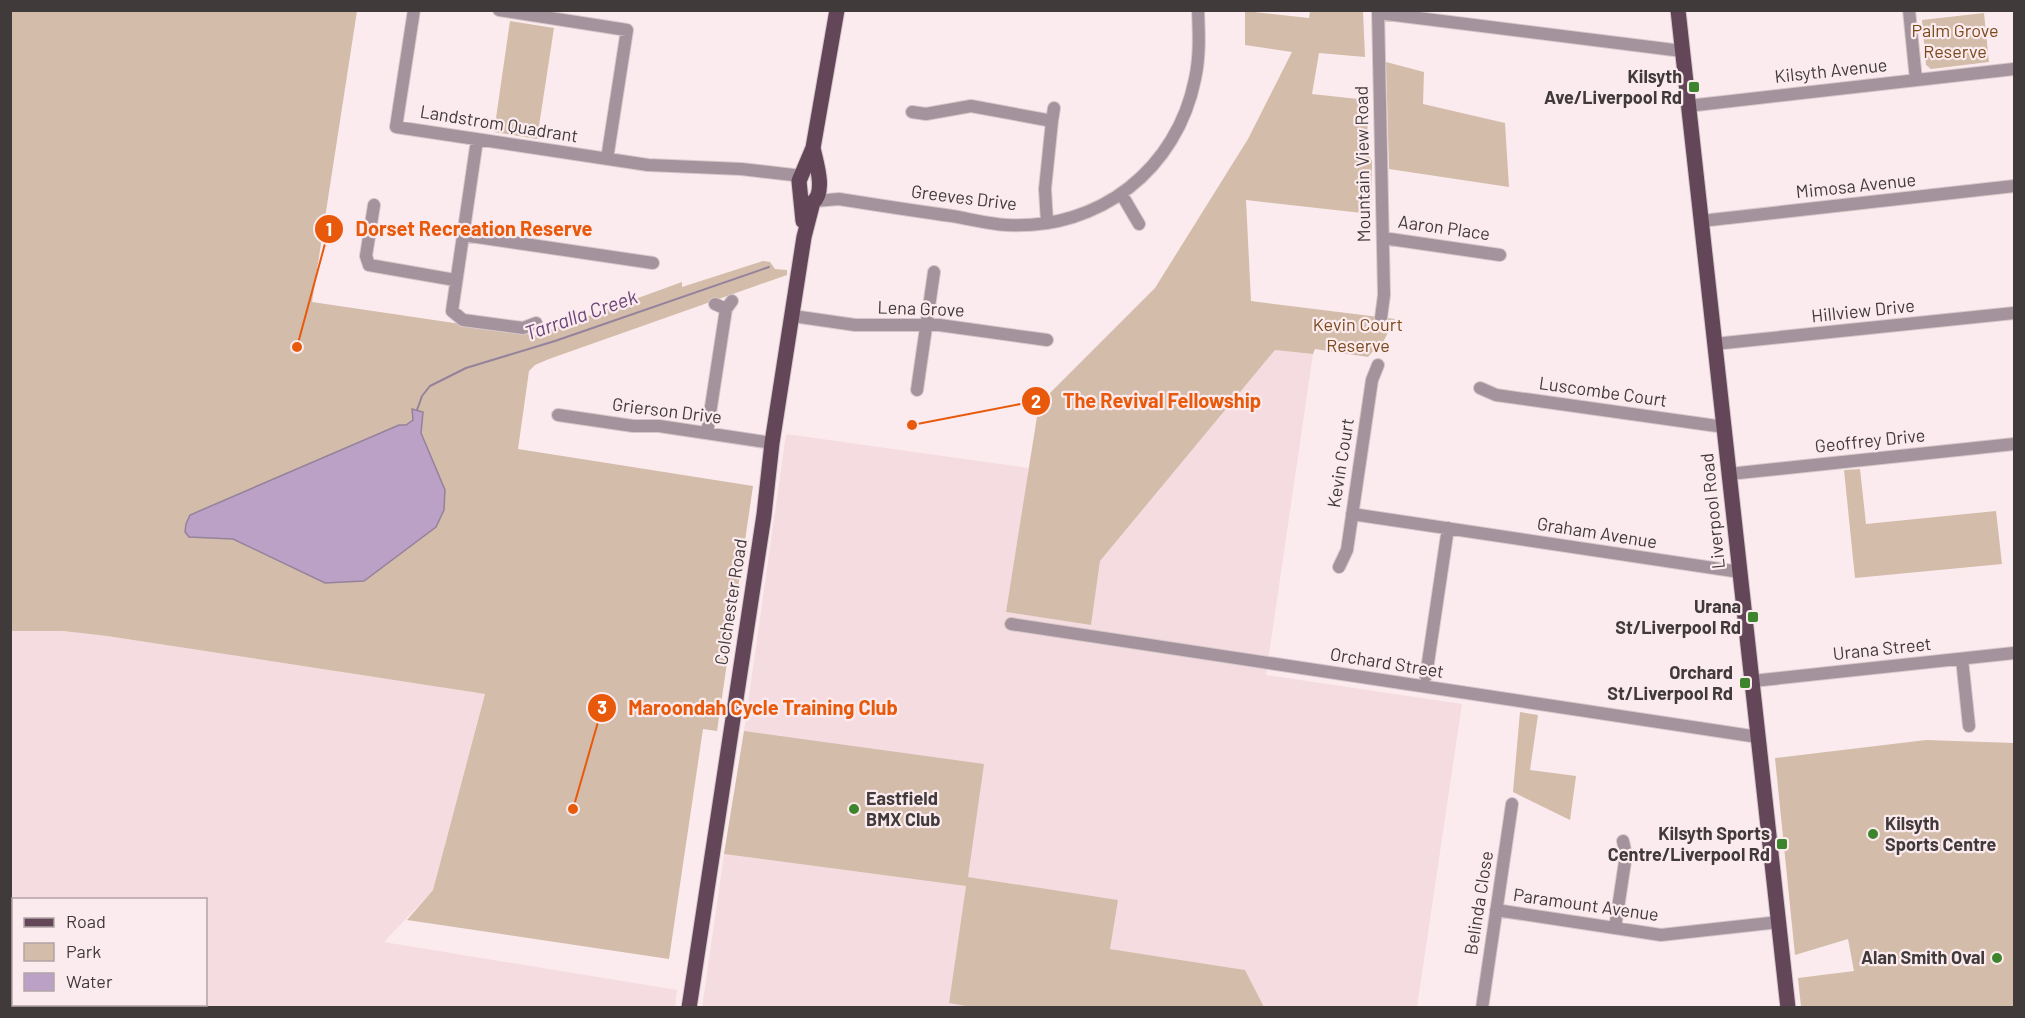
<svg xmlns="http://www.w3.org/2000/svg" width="2025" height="1018" font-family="Barlow,sans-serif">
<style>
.built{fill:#f5dce0;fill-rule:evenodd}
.green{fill:#d3bca9}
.water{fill:#baa1c5;stroke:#95829c;stroke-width:1.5}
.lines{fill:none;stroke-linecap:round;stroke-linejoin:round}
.stream{stroke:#95829c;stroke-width:2}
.minor-casing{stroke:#d6c8ca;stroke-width:14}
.major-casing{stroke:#d6c8ca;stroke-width:17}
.minor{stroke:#a4929c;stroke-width:12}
.major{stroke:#634658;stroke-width:15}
.poi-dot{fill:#3c852c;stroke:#fcebee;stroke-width:2}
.labels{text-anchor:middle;stroke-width:4.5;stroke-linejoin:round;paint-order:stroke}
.park-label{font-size:18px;fill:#7a4a1c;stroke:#fcebee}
.street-label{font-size:18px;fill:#403a3b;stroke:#fcebee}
.poi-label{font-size:18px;font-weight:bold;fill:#403a3b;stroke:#fcebee;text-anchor:end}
.water-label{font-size:20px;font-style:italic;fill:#6a4779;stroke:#fcebee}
.leader{fill:none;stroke:#e8590c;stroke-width:2}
.callout-dot{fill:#e8590c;stroke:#fcebee;stroke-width:2}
.mark-label{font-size:18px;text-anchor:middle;font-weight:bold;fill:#fff}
.callout-label{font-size:20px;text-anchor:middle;font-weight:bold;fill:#e8590c;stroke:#fcebee;stroke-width:4.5;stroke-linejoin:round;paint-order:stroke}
</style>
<rect width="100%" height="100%" fill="#fcebee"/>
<path class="built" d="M 1275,350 L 1313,354 L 1266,675 L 1462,704 L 1417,1007 L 1264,1007 L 1245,970 L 1110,949 L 1117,900 L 968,877 L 744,731 L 786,434 L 1029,468 L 1006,612 L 1091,625 L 1100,561 Z
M 10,631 L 63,631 L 107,636 L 485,694 L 433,890 L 384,942 L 677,990 L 675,1008 L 11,1008 ZM 14,900 L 206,900 L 206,1004 L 14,1004 Z
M 724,854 L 966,886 L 949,1003 L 977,1007 L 702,1008 Z"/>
<path class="green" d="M 10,11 L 357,11 L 312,302 L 536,335 L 682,282 L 682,287 L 763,261 L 770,262 L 775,269 L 787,270 L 787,275 L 549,359 L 535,365 L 529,371 L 518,449 L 753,486 L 717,731 L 703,729 L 669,959 L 407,920 L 433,890 L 485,694 L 107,636 L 63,631 L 11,631 Z
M 1245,11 L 1309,18 L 1310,11 L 1363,11 L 1365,57 L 1319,53 L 1312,94 L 1367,100 L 1368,154 L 1372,161 L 1371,214 L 1246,200 L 1251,301 L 1395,319 L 1379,350 L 1374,350 L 1368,357 L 1315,349 L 1313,354 L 1275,350 L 1100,561 L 1091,625 L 1006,612 L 1039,404 L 1155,288 L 1248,139 L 1292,52 L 1245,45 Z
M 1984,13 L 1989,62 L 1931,69 L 1926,65 L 1922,20 Z
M 510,21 L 554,28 L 537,139 L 494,132 Z
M 1386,62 L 1424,72 L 1423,104 L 1505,123 L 1509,187 L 1389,169 Z
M 1860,469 L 1866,524 L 1996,511 L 2002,564 L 1855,578 L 1844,470 Z
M 1520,712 L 1538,715 L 1530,770 L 1576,776 L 1570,820 L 1513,792 Z
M 744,731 L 984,764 L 968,877 L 1118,900 L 1110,949 L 1245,970 L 1264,1007 L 977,1008 L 949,1003 L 966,886 L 724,854 Z
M 1926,740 L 2014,743 L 2014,1007 L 1801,1007 L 1798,978 L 1854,971 L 1848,939 L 1795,955 L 1775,758 Z"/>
<path class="water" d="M 412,409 L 423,412 L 421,433 L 445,490 L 444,510 L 436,527 L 364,581 L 325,583 L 233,539 L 189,537 L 185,532 L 186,524 L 190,515 L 399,425 L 406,425 L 413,420 Z"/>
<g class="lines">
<path class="stream" d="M 417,410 L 422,396 L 430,386 L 466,368 L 555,341 L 769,267"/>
<g class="minor-casing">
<path id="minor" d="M 414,10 L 396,127 L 648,165 L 741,169 L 802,176
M 499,10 L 627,30 L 607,159
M 1378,10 L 1384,295 L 1381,318
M 1909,10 L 1916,80
M 1378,13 L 1682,51
M 1688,106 L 2014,69
M 912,112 L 926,114 L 971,106 L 1052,121 L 1045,189 L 1047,222
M 1052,121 L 1054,108
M 477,140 L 452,311 L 463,320 L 523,328 L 536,323
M 1122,195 L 1139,224
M 815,201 L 839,199 C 877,205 915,211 952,216 C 970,219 989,224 1007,225 C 1100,230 1177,169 1195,79 C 1200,56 1199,34 1198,10
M 374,205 L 366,256 L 369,265 L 455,280
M 1701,221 L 2014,186
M 463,235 L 653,263
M 1383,238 L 1500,255
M 715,304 L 726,309 L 732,301
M 793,316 L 855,325 L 939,325 L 1047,340
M 1714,344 L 2014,313
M 1480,388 L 1496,395 L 1724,427
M 917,390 L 934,272
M 558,415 L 633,426 L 659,426 L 772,443
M 707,433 L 726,309
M 1729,474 L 2014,444
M 1352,514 L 1740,572
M 1339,567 L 1347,550 L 1372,380 L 1378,365
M 1011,624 L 1758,737
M 1962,659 L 1969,726
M 1426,676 L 1448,528
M 1753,681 L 2014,653
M 1496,910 L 1661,935 L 1779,922
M 1615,928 L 1626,855 L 1623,841
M 1482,1008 L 1512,804"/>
</g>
<g class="major-casing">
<path id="major" d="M 1678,10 L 1788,1008
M 813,202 C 826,192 816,162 813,148
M 803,221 L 799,181 L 813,148 L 837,10
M 689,1008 L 764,515 L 772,443 L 804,237 L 813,202"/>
</g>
<use href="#minor" class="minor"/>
<use href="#major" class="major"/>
</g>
<g class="poi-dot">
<rect x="1688" y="81" width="12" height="12" rx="3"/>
<rect x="1747" y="611" width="12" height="12" rx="3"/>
<rect x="1739" y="677" width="12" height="12" rx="3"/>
<circle cx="854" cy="809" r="6"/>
<circle cx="1873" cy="834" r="6"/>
<rect x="1776" y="838" width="12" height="12" rx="3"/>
<circle cx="1997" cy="958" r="6"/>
</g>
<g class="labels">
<g class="park-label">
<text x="1955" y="37">Palm Grove<tspan x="1955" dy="21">Reserve</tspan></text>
<text x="1358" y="331">Kevin Court<tspan x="1358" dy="21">Reserve</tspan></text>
</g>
<g class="street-label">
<text transform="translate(1831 71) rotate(-6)" y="6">Kilsyth Avenue</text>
<text transform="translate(499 124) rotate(9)" y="6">Landstrom Quadrant</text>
<text transform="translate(1363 164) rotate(-91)" y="6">Mountain View Road</text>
<text transform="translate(1856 186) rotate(-6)" y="6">Mimosa Avenue</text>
<text transform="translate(964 198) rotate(7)" y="6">Greeves Drive</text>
<text transform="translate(1444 228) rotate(8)" y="6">Aaron Place</text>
<text transform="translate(921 309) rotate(2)" y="6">Lena Grove</text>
<text transform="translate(1863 311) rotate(-6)" y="6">Hillview Drive</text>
<text transform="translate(1603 392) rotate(8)" y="6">Luscombe Court</text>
<text transform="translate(667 411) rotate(7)" y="6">Grierson Drive</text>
<text transform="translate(1870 441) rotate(-6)" y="6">Geoffrey Drive</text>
<text transform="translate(1341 463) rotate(-81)" y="6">Kevin Court</text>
<text transform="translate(1713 511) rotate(-96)" y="6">Liverpool Road</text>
<text transform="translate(1597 533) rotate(9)" y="6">Graham Avenue</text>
<text transform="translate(731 602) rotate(-81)" y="6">Colchester Road</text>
<text transform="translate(1882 649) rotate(-6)" y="6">Urana Street</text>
<text transform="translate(1387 663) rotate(9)" y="6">Orchard Street</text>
<text transform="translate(1479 903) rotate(-81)" y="6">Belinda Close</text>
<text transform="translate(1586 905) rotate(8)" y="6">Paramount Avenue</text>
</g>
<g class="poi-label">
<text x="1682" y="83">Kilsyth<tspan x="1682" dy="21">Ave/Liverpool Rd</tspan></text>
<text x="1741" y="613">Urana<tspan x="1741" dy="21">St/Liverpool Rd</tspan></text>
<text x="1733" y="679">Orchard<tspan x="1733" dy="21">St/Liverpool Rd</tspan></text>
<text x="866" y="805" text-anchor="start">Eastfield<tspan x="866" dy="21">BMX Club</tspan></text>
<text x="1885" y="830" text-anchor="start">Kilsyth<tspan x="1885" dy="21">Sports Centre</tspan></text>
<text x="1770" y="840">Kilsyth Sports<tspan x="1770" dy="21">Centre/Liverpool Rd</tspan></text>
<text x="1985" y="964">Alan Smith Oval</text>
</g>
<g class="water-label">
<text transform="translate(581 315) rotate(-19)" y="7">Tarralla Creek</text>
</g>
</g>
<path class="leader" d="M297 347L329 229M912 425L1036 401M573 809L602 708"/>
<g class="callout-dot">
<circle cx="297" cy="347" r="6"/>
<circle cx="912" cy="425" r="6"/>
<circle cx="573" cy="809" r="6"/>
<circle cx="329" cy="229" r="15"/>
<circle cx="1036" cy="401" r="15"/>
<circle cx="602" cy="708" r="15"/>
</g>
<g class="mark-label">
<text x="329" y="236">1</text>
<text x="1036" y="408">2</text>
<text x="602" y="714">3</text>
</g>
<g class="callout-label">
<text x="474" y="236">Dorset Recreation Reserve</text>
<text x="1162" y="408">The Revival Fellowship</text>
<text x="763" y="715">Maroondah Cycle Training Club</text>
</g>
<rect width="2025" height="1018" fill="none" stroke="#403a3b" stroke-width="24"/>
<rect x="12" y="898" width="195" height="108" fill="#fcebee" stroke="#b1a4a6" stroke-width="1.5"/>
<rect x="24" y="918" width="30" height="9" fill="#634658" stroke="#b1a4a6" stroke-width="1.5"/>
<text x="66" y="928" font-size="18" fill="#403a3b">Road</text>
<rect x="24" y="943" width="30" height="18" fill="#d3bca9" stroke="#b1a4a6" stroke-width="1.5"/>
<text x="66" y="958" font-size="18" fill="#403a3b">Park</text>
<rect x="24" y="973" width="30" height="18" fill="#baa1c5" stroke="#b1a4a6" stroke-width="1.5"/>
<text x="66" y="988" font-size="18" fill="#403a3b">Water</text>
</svg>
